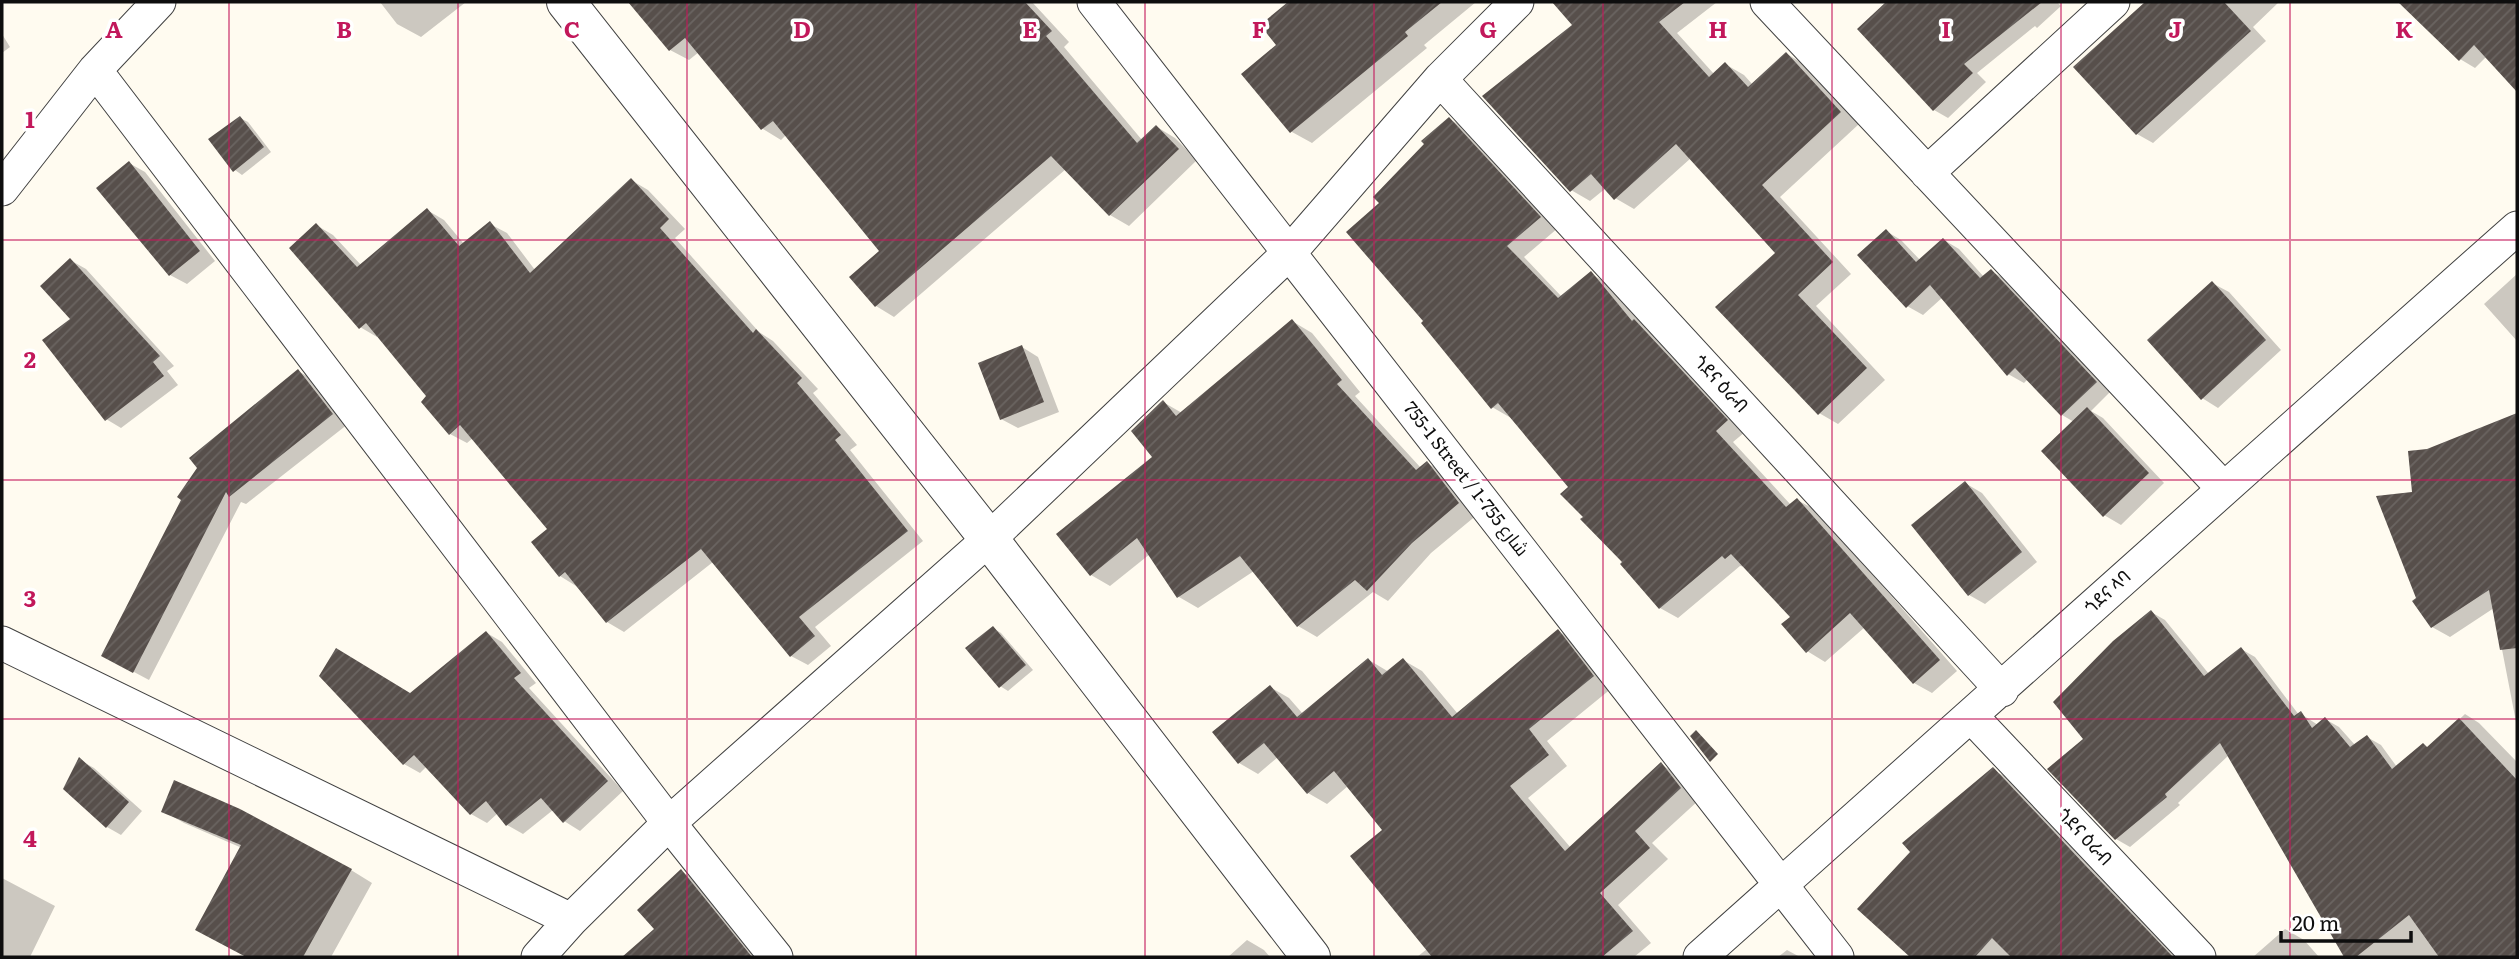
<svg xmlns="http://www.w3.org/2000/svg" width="2519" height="959" font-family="Literata,Cairo,'Noto Sans Ethiopic',serif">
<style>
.shadow{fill:#0003}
.building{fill:url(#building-hatch)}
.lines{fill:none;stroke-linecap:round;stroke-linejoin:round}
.minor-casing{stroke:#414141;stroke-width:35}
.tertiary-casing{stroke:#414141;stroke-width:40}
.minor{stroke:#fff;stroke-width:33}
.tertiary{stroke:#fff;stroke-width:38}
.grid{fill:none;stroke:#c2185b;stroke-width:2;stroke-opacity:0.55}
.labels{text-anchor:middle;stroke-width:7;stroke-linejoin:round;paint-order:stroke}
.street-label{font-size:18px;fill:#0e0e0e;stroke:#fff}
.grid-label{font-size:23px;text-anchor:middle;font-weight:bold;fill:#c2185b;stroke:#fff;stroke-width:7;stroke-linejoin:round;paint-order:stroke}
</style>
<defs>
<pattern id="building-hatch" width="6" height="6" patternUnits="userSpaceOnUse" patternTransform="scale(1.75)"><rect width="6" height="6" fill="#574f4b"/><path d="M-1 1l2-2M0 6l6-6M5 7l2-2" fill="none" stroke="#6a6461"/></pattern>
</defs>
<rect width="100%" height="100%" fill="#fffbf0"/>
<path class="shadow" d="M 380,2 L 466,2 L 421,37 L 397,24 Z
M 637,2 L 705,2 L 712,10 L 723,2 L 852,2 L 860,12 L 873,2 L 904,2 L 912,11 L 923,2 L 1032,2 L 1069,42 L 1064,47 L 1142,140 L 1157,127 L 1175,138 L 1197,160 L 1129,226 L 1110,215 L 1066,169 L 894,317 L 876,306 L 882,251 L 786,135 L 781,140 L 763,129 L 699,52 L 689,60 L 670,50 L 648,11 Z
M 1290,2 L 1476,2 L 1424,45 L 1427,48 L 1312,143 L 1292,132 L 1279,45 L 1262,25 Z
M 1567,2 L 1717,2 L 1677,33 L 1714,74 L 1725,64 L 1744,75 L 1753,85 L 1787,54 L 1805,65 L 1859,124 L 1780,197 L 1851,274 L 1816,306 L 1885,380 L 1838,424 L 1819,413 L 1777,253 L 1691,158 L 1634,209 L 1615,198 L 1606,188 L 1590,201 L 1571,190 L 1575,25 L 1560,8 Z
M 1889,2 L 2057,2 L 2061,6 L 2037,28 L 2035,26 L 1977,73 L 1986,82 L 1948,118 L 1934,110 L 1859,29 Z
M 2164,2 L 2279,2 L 2253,27 L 2266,41 L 2153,143 L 2137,134 L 2136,28 Z
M 2400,2 L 2517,2 L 2517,89 L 2487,56 L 2475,68 L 2460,59 Z
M 2,34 L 10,47 L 2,53 Z
M 240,118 L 248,122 L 271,152 L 242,175 L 235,170 Z
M 1449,119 L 1467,129 L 1558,228 L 1524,257 L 1562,297 L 1591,274 L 1609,284 L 1646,327 L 1653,331 L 1745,432 L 1733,442 L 1791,505 L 1797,500 L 1816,510 L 1957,671 L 1932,693 L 1914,683 L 1865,627 L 1825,662 L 1807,651 L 1792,617 L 1746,567 L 1740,566 L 1678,618 L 1660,608 L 1585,517 L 1570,487 L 1511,418 L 1492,407 L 1425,322 L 1381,203 Z
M 129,163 L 145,172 L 215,261 L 187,284 L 170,275 Z
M 631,180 L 648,190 L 685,229 L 675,238 L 759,332 L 773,341 L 818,389 L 813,393 L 857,445 L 850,450 L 923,541 L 815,627 L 831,646 L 808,665 L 791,656 L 713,562 L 624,632 L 607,622 L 576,586 L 560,576 L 550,529 L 473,438 L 467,443 L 450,434 L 429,397 L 378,336 L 377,337 L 360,327 L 316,225 L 333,235 L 361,265 L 427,210 L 444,220 L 464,244 L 490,224 L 507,233 L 535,270 Z
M 1886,231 L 1901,240 L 1921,261 L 1944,240 L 1959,249 L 1984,277 L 1991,271 L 2007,280 L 2111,391 L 2091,411 L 2103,418 L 2164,483 L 2121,525 L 2104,515 L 2074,422 L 2062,415 L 2028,379 L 2024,383 L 2008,374 L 1943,297 L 1923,315 L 1907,306 Z
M 70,260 L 86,269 L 174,366 L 167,371 L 178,385 L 121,428 L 106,419 L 72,319 Z
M 2517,274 L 2517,341 L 2484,304 Z
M 2212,283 L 2229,292 L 2281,350 L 2218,408 L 2202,398 Z
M 1292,321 L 1312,333 L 1360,392 L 1355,396 L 1421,468 L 1427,463 L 1446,474 L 1478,514 L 1431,553 L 1388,601 L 1373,592 L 1317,637 L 1298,626 L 1254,571 L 1198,608 L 1179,597 L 1150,554 L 1110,586 L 1091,575 L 1154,457 L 1163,402 L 1182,413 Z
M 1022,347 L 1038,357 L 1059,412 L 1018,428 L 1001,419 Z
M 298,371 L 314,380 L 348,424 L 246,504 L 241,502 L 149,680 L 119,664 Z
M 2517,415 L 2517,727 L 2494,608 L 2450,637 L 2432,627 L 2419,599 L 2414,493 L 2428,450 Z
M 1965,483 L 1982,493 L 2037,562 L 1985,604 L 1969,595 Z
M 2151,612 L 2165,620 L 2209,674 L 2241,649 L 2255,657 L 2299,715 L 2301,714 L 2318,725 L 2325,719 L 2339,727 L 2355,745 L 2367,737 L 2381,745 L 2397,767 L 2429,748 L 2465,714 L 2479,723 L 2517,762 L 2517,801 L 2505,813 L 2517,828 L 2517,957 L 2346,957 L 2229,755 L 2178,803 L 2180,805 L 2130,847 L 2116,839 L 2085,739 Z
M 993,628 L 1001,633 L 1033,670 L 1008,691 L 1000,686 Z
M 1558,631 L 1577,642 L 1612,688 L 1547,741 L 1567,766 L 1528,798 L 1571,848 L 1662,765 L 1680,776 L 1699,800 L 1652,843 L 1668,859 L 1618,905 L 1651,943 L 1634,957 L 1417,957 L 1427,949 L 1384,830 L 1348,786 L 1327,804 L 1308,793 L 1278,757 L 1258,774 L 1239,763 L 1270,687 L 1289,698 L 1303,714 L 1369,660 L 1389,672 L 1403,660 L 1422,671 L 1458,714 Z
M 487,633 L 502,642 L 536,683 L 529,688 L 623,791 L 580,831 L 564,821 L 553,810 L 523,834 L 507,825 L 498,813 L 487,823 L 471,814 L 427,766 L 420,773 L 404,764 L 410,695 Z
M 80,760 L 94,768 L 142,811 L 121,835 L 107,827 Z
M 1993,770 L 2012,780 L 2179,957 L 1912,957 L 1859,909 Z
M 163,811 L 351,870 L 372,883 L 331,957 L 248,957 L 219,942 L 242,848 L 184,823 Z
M 682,872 L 700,882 L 760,957 L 624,957 L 656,929 Z
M 2,878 L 55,906 L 30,957 L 2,957 Z
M 2285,929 L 2304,940 L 2319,957 L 2253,957 Z
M 1247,940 L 1264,950 L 1270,957 L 1228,957 Z
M 1787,950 L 1800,957 L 1778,957 Z"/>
<path class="building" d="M 628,2 L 1025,2 L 1052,31 L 1046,36 L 1137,143 L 1156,125 L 1179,149 L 1109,216 L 1051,156 L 875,307 L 849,277 L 879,251 L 773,121 L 761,130 L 685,38 L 669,51 Z
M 1288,2 L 1442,2 L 1405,32 L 1408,36 L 1290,133 L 1241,74 L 1276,45 L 1260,25 Z
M 1552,2 L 1685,2 L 1659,22 L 1709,77 L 1725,62 L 1748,87 L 1786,52 L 1841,112 L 1762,185 L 1833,262 L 1798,295 L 1867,368 L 1818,415 L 1715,307 L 1775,253 L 1676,144 L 1614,200 L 1591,174 L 1570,192 L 1482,96 L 1572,25 Z
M 1886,2 L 2042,2 L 1964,64 L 1973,73 L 1933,111 L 1857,29 Z
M 2145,2 L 2224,2 L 2251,31 L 2136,135 L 2073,67 Z
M 2398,2 L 2517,2 L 2517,92 L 2474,45 L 2459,61 Z
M 240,116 L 264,147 L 233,172 L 208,139 Z
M 1449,117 L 1541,217 L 1507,246 L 1558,298 L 1591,271 L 1632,321 L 1634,319 L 1728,420 L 1716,431 L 1786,507 L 1797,498 L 1940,660 L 1913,684 L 1850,613 L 1806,653 L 1781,624 L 1790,617 L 1731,554 L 1725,559 L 1722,556 L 1659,609 L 1620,564 L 1622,562 L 1580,519 L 1583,517 L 1560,494 L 1568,487 L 1498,403 L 1491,409 L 1421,323 L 1423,321 L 1346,232 L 1379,203 L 1373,197 L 1424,144 L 1421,141 Z
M 129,161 L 200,251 L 169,276 L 96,188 Z
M 631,178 L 669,219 L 660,228 L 753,333 L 756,329 L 802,378 L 797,383 L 841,435 L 835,440 L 908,531 L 799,617 L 815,636 L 790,657 L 701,549 L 606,623 L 565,572 L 559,577 L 531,542 L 547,529 L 460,425 L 449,435 L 421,402 L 426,396 L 366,323 L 359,329 L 289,248 L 316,223 L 357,267 L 427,208 L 459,246 L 490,221 L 530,273 Z
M 1886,229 L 1916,262 L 1943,238 L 1980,278 L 1991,269 L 2097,382 L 2061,416 L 2015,368 L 2007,376 L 1930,285 L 1906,308 L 1857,255 Z
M 70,258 L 160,356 L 153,362 L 164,376 L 105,421 L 42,340 L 70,319 L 40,286 Z
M 2212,281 L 2266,340 L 2201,400 L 2147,340 Z
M 1292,319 L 1342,380 L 1337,384 L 1416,470 L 1427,461 L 1459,503 L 1412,543 L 1367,591 L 1355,580 L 1297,627 L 1240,556 L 1177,598 L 1137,538 L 1090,576 L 1056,534 L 1152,457 L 1131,431 L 1163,400 L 1176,416 Z
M 1022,345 L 1044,402 L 1000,420 L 978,363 Z
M 298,369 L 333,414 L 229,497 L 226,492 L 133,673 L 101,656 L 181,500 L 177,497 L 197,468 L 189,458 Z
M 2087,407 L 2149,473 L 2103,517 L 2041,451 Z
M 2517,413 L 2517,648 L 2500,650 L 2489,590 L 2431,628 L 2412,601 L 2416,598 L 2376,496 L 2412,492 L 2408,451 L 2427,449 Z
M 1965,481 L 2022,552 L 1968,596 L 1911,525 Z
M 2151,610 L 2204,676 L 2241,647 L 2294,716 L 2301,711 L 2312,728 L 2325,717 L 2350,747 L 2367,735 L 2392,769 L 2423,743 L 2427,747 L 2459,718 L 2517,780 L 2517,957 L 2439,957 L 2409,915 L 2356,957 L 2344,957 L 2220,743 L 2165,794 L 2167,797 L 2115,840 L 2047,769 L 2083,739 L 2053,702 L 2113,641 Z
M 993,626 L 1026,665 L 999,688 L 965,648 Z
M 1558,629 L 1594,676 L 1529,729 L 1549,755 L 1510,786 L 1565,851 L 1661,762 L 1681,788 L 1635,831 L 1650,848 L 1600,893 L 1633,931 L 1602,957 L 1432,957 L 1350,856 L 1382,830 L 1334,771 L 1307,794 L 1264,743 L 1238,764 L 1212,732 L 1270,685 L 1297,717 L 1368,658 L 1382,675 L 1403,658 L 1452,717 Z
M 486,631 L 521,673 L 514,678 L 608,781 L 563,823 L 541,798 L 506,826 L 486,801 L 470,815 L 414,755 L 403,765 L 319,676 L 336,648 L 410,693 Z
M 1696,730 L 1718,754 L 1710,762 L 1690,736 Z
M 79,757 L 129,802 L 106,828 L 63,789 Z
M 1993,767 L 2085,865 L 2173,957 L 2011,957 L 1992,938 L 1975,957 L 1910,957 L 1857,909 L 1910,852 L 1902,843 Z
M 174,780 L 240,809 L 352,869 L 303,957 L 246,957 L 195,930 L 241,845 L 161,812 Z
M 681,869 L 752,957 L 622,957 L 654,929 L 637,910 Z"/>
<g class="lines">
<g class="minor-casing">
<path id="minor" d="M 1094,2 L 1837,957
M 1767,2 L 2223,488
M 95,70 L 669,823 L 776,957
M 1440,79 L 2002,690
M 1927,173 L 2113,2
M 2,189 L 95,70 L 159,2
M 2,643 L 571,920
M 1972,717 L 2199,957
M 538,957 L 571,920 L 669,823 L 989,539 L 1290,252 L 1440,79 L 1517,2
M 1700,957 C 1973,714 2244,470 2517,228"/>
</g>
<g class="tertiary-casing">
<path id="tertiary" d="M 566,2 L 989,539 L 1311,957"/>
</g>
<use href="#minor" class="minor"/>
<use href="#tertiary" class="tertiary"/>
</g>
<path class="grid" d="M 229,2 L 229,957M 458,2 L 458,957M 687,2 L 687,957M 916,2 L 916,957M 1145,2 L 1145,957M 1374,2 L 1374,957M 1603,2 L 1603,957M 1832,2 L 1832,957M 2061,2 L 2061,957M 2290,2 L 2290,957M 2,240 L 2517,240M 2,480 L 2517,480M 2,719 L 2517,719"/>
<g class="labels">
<g class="street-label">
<text transform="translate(1721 384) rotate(47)" y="6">ጎደና ዕራብ</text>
<text transform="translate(1466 479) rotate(52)" y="6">755-1 Street / شارع 755-1</text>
<text transform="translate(2108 592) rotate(-42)" y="6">ጎደና ላባ</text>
<text transform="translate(2085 837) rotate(47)" y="6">ጎደና ዕራብ</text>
</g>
</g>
<g class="grid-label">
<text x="114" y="38">A</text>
<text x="344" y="38">B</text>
<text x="572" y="38">C</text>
<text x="802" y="38">D</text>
<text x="1030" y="38">E</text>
<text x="1259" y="38">F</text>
<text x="1488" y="38">G</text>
<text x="1718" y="38">H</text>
<text x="1946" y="38">I</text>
<text x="2175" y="38">J</text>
<text x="2404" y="38">K</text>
<text x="30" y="128">1</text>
<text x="30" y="368">2</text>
<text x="30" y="607">3</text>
<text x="30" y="847">4</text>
</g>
<rect width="2519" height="959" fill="none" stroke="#0e0e0e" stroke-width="7"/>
<path d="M2281 931v10h130v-10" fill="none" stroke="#0e0e0e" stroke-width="3.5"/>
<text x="2292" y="931" font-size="21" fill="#0e0e0e" stroke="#ffffff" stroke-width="5" paint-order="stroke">20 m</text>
</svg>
